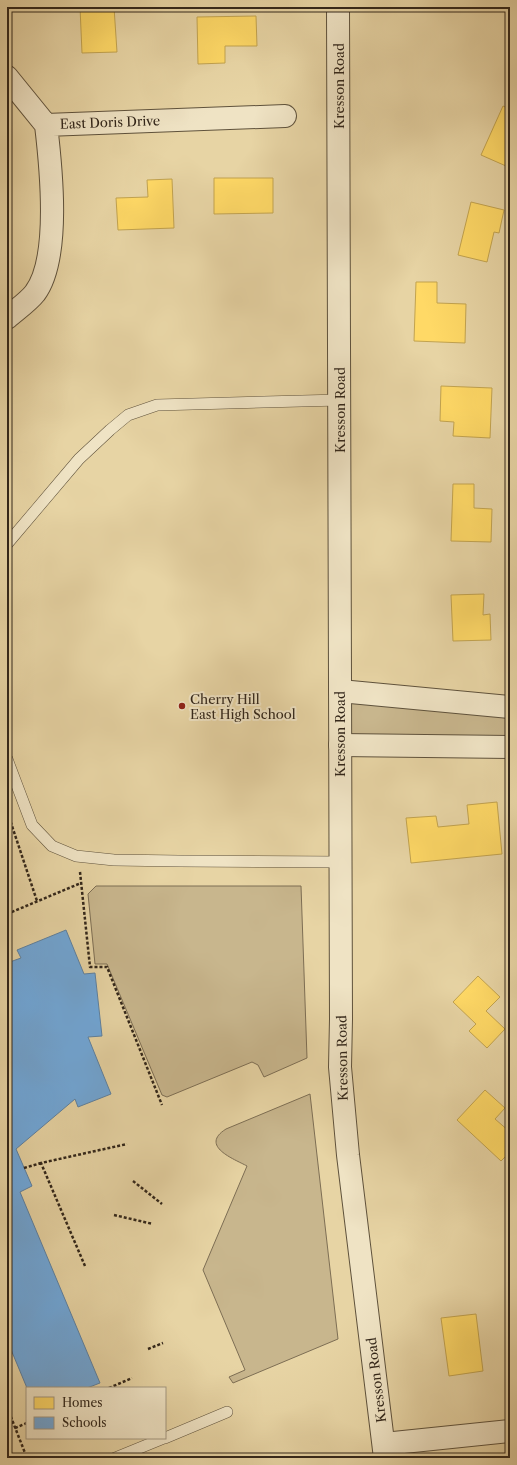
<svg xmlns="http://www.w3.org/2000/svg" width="517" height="1465" font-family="'Libre Caslon Text',serif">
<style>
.green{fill:#c8b68d;stroke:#7d6e54}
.homes{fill:#ffd966;stroke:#c2a34f}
.schools{fill:#6fa8dc;stroke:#5d81a2}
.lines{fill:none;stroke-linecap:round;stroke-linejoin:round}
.service-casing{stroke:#5f523c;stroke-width:12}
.minor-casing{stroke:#5f523c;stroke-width:24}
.tertiary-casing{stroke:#5f523c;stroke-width:24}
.path{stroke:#32261a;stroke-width:2.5;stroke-dasharray:3 2;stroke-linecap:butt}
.service{stroke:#efe3c4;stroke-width:11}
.minor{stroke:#efe3c4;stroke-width:22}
.tertiary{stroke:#efe3c4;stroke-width:22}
.poi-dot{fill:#8f2418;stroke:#efe3c4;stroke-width:1.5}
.labels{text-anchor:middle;stroke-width:4;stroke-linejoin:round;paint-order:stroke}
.street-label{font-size:13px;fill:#32261a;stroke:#efe3c4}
.poi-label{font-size:13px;fill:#32261a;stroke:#efe3c4;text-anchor:start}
</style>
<rect width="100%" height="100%" fill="#e7d4a4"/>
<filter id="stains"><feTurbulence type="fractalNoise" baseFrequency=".005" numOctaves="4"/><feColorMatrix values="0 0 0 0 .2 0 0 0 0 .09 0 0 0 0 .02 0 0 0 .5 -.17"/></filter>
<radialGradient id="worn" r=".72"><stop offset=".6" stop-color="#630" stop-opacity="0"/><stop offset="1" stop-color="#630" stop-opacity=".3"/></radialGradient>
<path class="green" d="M 340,691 L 510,707 L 510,747 L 340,745 Z
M 96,886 L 301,886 L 307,1058 L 264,1077 L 258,1065 L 252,1062 L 167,1097 L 162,1095 L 107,964 L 95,964 L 88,894 Z
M 310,1094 L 338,1339 L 233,1383 L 229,1377 L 245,1370 L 203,1270 L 247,1166 C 234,1159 199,1146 226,1129 Z"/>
<path class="homes" d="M 80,7 L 114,7 L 117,52 L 82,53 Z
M 256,16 L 257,46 L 225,46 L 225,63 L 198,64 L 197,17 Z
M 503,106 L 510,109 L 510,158 L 506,166 L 481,155 Z
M 214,178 L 273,178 L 273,213 L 214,214 Z
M 172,179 L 174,228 L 118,230 L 116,198 L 148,197 L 147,180 Z
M 471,202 L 504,210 L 499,233 L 494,232 L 487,262 L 458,255 Z
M 416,282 L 437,282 L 437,303 L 466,304 L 465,343 L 414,341 Z
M 441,386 L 492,388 L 490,438 L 453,436 L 454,422 L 440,421 Z
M 453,484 L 474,484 L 474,508 L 492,509 L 491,542 L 451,541 Z
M 484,594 L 483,615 L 490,614 L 491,640 L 453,641 L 451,595 Z
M 497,802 L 502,854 L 411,863 L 406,818 L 436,816 L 438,827 L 469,824 L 467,805 Z
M 478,976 L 500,997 L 486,1011 L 505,1029 L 487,1048 L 469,1031 L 476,1024 L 453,1002 Z
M 485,1090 L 505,1108 L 495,1119 L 510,1132 L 510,1152 L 501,1161 L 457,1120 Z
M 476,1314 L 483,1371 L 449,1376 L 441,1318 Z"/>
<path class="schools" d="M 66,930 L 84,974 L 95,973 L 102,1036 L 88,1037 L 111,1094 L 78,1107 L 75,1099 L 16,1149 L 32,1186 L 20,1192 L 100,1383 L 87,1388 L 27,1388 L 7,1340 L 7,963 L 21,958 L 17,950 Z"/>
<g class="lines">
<g class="service-casing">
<path id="service" d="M 7,544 L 79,459 L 110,430 L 128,415 L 157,405 L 340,400
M 7,759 L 32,825 L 52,846 L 76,856 L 114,860 L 179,861 L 341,862
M 165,1438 L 227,1412
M 115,1458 L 164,1438"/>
</g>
<g class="minor-casing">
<path id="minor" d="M 7,77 L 46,125
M 46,125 L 285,116
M 7,318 C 16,310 28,302 35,293 C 61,258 51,167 46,125
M 340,691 L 510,707
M 340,745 L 510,747
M 384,1444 L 510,1431"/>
</g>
<g class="tertiary-casing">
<path id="tertiary" d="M 338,7 L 341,1019 L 340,1067 L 348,1155 L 385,1458"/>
</g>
<path class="path" d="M 7,821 L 10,820 L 37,901
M 80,872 L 90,967 L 107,967 L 162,1105
M 7,914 L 81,883
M 7,958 L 9,963
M 24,1168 L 41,1163
M 133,1181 L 162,1204
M 114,1215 L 153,1224
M 85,1266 L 41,1163 L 127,1144
M 148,1349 L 163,1343
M 109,1388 L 132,1378
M 7,1407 L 27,1458
M 7,1425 L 13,1422
M 15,1428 L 27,1423"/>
<use href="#service" class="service"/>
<use href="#minor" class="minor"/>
<use href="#tertiary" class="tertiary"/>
</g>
<circle class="poi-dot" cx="182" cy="706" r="4"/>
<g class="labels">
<g class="street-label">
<text transform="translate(339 86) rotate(-90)" y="5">Kresson Road</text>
<text transform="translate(110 122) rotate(-2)" y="5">East Doris Drive</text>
<text transform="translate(340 410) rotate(-90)" y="5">Kresson Road</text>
<text transform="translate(340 734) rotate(-90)" y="5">Kresson Road</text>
<text transform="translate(342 1058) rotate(-91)" y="5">Kresson Road</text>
<text transform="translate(376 1380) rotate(-97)" y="5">Kresson Road</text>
</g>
<g class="poi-label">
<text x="190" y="704">Cherry Hill<tspan x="190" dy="15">East High School</tspan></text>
</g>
</g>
<rect width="517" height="1465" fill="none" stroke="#e7d4a4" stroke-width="24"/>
<rect x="8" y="8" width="501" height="1449" fill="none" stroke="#32261a" stroke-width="2"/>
<rect x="12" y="12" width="493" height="1441" fill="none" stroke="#32261a"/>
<rect x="26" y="1387" width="140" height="52" fill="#efe3c4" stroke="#a39780"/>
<rect x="34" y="1397" width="20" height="12" fill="#ffd966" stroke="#a39780"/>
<text x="62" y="1407" font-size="12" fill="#32261a">Homes</text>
<rect x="34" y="1417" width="20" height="12" fill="#6fa8dc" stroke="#a39780"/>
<text x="62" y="1427" font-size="12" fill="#32261a">Schools</text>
<rect width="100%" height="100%" filter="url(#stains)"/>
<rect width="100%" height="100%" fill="url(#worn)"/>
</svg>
